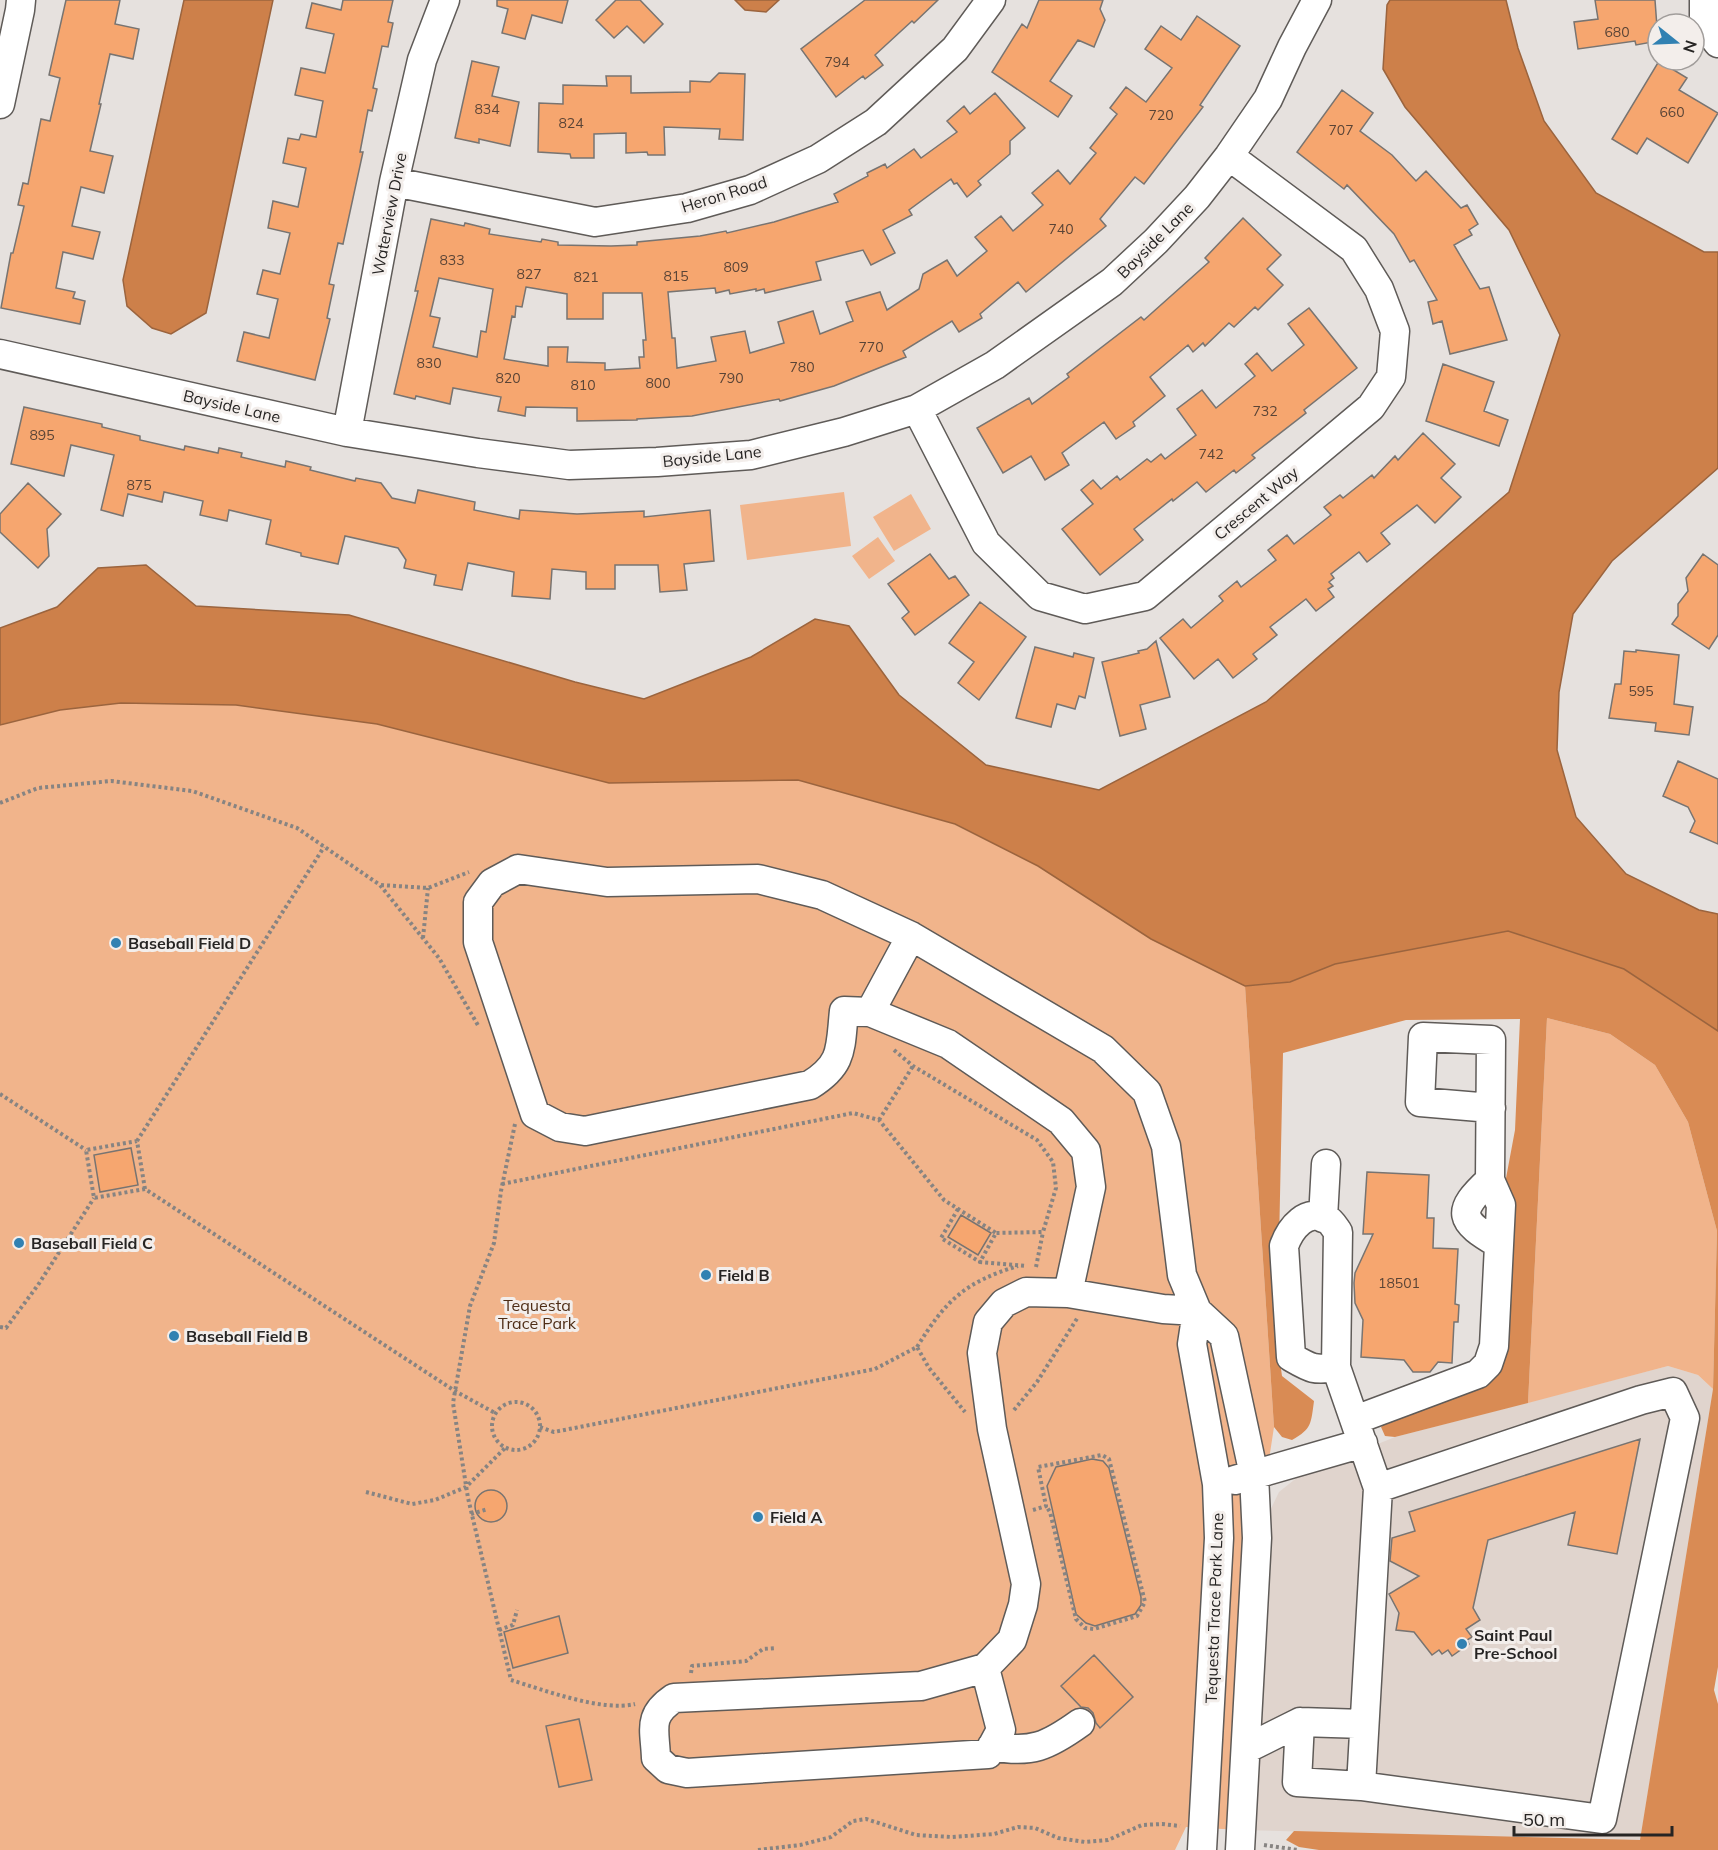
<svg xmlns="http://www.w3.org/2000/svg" width="1718" height="1850" font-family="Mulish,sans-serif">
<style>
.built{fill:#e0d4cd}
.green{fill:#f1b48b}
.forest{fill:#d98b54}
.water{fill:#cd804a;stroke:#9b643e;stroke-width:1.5}
.building{fill:#f6a66f;stroke:#787471;stroke-width:1.5;fill-rule:evenodd}
.lines{fill:none;stroke-linecap:round;stroke-linejoin:round}
.minor-casing{stroke:#5f5b58;stroke-width:31}
.path{stroke:#878482;stroke-width:4;stroke-dasharray:3 3;stroke-linecap:butt}
.minor{stroke:#fff;stroke-width:28}
.poi-dot{fill:#3181b2;stroke:#f3eeeb;stroke-width:2}
.labels{text-anchor:middle;stroke-width:6;stroke-linejoin:round;paint-order:stroke}
.number-label{font-size:14px;fill:#5a4436}
.street-label{font-size:16px;fill:#262423;stroke:#f3eeeb}
.poi-label{font-size:16px;font-weight:bold;fill:#262423;stroke:#f3eeeb;text-anchor:start}
.park-label{font-size:16px;fill:#4e2d16;stroke:#f3eeeb}
</style>
<rect width="100%" height="100%" fill="#e6e1de"/>
<path class="built" d="M 1668,1366 L 1698,1375 L 1713,1389 L 1640,1841 L 1241,1830 L 1257,1538 L 1279,1492 L 1299,1476 L 1395,1437 Z"/>
<path class="green" d="M 844,492 L 851,546 L 747,560 L 740,505 Z
M 911,494 L 931,529 L 894,551 L 873,517 Z
M 878,537 L 895,561 L 869,579 L 852,556 Z
M 121,703 L 236,705 L 377,724 L 609,783 L 798,780 L 954,824 L 1038,866 L 1151,939 L 1245,986 L 1274,1427 L 1257,1538 L 1241,1830 L 1186,1827 L 1175,1850 L 0,1850 L 0,725 L 60,710 Z
M 1547,1018 L 1610,1034 L 1655,1065 L 1688,1122 L 1717,1231 L 1713,1389 L 1698,1375 L 1668,1366 L 1528,1403 Z"/>
<path class="forest" d="M 1508,931 L 1624,969 L 1718,1031 L 1718,1667 L 1714,1690 L 1718,1704 L 1718,1850 L 1319,1850 L 1299,1847 L 1286,1840 L 1294,1831 L 1640,1840 L 1713,1389 L 1717,1231 L 1688,1122 L 1655,1065 L 1610,1034 L 1547,1018 L 1528,1403 L 1395,1437 L 1385,1436 L 1381,1427 L 1391,1416 L 1478,1374 L 1501,1205 L 1515,1130 L 1520,1019 L 1406,1020 L 1283,1053 L 1277,1340 L 1282,1376 L 1314,1401 C 1311,1423 1312,1429 1292,1440 L 1282,1437 L 1274,1427 L 1245,986 L 1290,982 L 1335,964 Z"/>
<path class="water" d="M 184,0 L 273,0 L 206,313 L 171,334 L 152,328 L 127,306 L 123,280 Z
M 735,0 L 779,0 L 766,12 L 745,10 Z
M 1390,0 L 1506,0 L 1518,48 L 1544,121 L 1596,193 L 1704,252 L 1718,252 L 1718,468 L 1612,561 L 1573,614 L 1559,692 L 1557,750 L 1576,817 L 1626,874 L 1699,910 L 1718,914 L 1718,1031 L 1624,969 L 1508,931 L 1335,964 L 1290,982 L 1245,986 L 1151,939 L 1038,866 L 955,824 L 798,780 L 609,783 L 377,724 L 236,705 L 121,703 L 60,710 L 0,725 L 0,628 L 57,607 L 98,568 L 146,565 L 196,606 L 349,615 L 575,682 L 644,699 L 751,657 L 815,619 L 849,626 L 899,695 L 986,765 L 1099,790 L 1266,702 L 1509,492 L 1560,335 L 1509,230 L 1405,107 L 1383,69 L 1387,5 Z"/>
<path class="building" d="M 66,0 L 120,0 L 115,24 L 139,29 L 133,59 L 110,54 L 99,104 L 101,104 L 90,151 L 113,156 L 104,193 L 81,187 L 72,226 L 100,232 L 93,259 L 63,252 L 56,288 L 75,292 L 73,298 L 85,301 L 80,324 L 1,308 L 11,253 L 13,253 L 24,206 L 18,205 L 23,183 L 28,184 L 41,119 L 50,121 L 60,78 L 49,75 Z
M 343,0 L 393,0 L 388,22 L 393,23 L 388,47 L 382,46 L 373,88 L 377,89 L 372,111 L 368,110 L 360,152 L 363,152 L 343,244 L 338,243 L 329,284 L 334,285 L 327,318 L 330,319 L 315,380 L 237,361 L 244,332 L 269,338 L 278,299 L 257,294 L 263,270 L 280,274 L 290,233 L 268,228 L 273,201 L 298,207 L 306,168 L 283,163 L 288,138 L 299,140 L 301,134 L 316,137 L 323,101 L 295,95 L 301,68 L 325,73 L 334,34 L 306,28 L 312,3 L 341,10 Z
M 497,0 L 568,0 L 562,23 L 532,15 L 525,39 L 502,33 L 508,9 L 497,6 Z
M 616,0 L 640,0 L 663,24 L 644,43 L 627,26 L 614,38 L 596,20 Z
M 865,0 L 938,0 L 914,23 L 912,21 L 875,55 L 883,65 L 865,79 L 863,76 L 836,97 L 801,49 Z
M 1039,0 L 1103,0 L 1100,9 L 1105,20 L 1094,47 L 1078,40 L 1050,81 L 1072,96 L 1058,117 L 992,72 L 1022,24 L 1027,28 Z
M 1595,0 L 1655,0 L 1658,41 L 1636,45 L 1635,41 L 1578,49 L 1574,22 L 1598,19 Z
M 1197,16 L 1240,46 L 1200,105 L 1203,107 L 1144,184 L 1135,177 L 1100,219 L 1106,226 L 1026,292 L 1018,282 L 980,314 L 982,318 L 959,332 L 952,321 L 903,351 L 906,357 L 834,386 L 780,401 L 779,399 L 692,416 L 637,419 L 637,420 L 577,421 L 577,408 L 526,407 L 525,416 L 498,411 L 501,397 L 453,388 L 450,404 L 416,396 L 415,399 L 394,394 L 418,291 L 415,291 L 431,219 L 464,226 L 465,223 L 490,229 L 489,234 L 541,242 L 542,239 L 558,242 L 558,245 L 611,246 L 637,245 L 637,242 L 700,236 L 726,231 L 727,233 L 774,222 L 838,202 L 834,194 L 868,176 L 867,173 L 885,164 L 887,168 L 914,149 L 921,158 L 957,132 L 947,121 L 964,106 L 970,114 L 995,93 L 1025,128 L 1010,141 L 1010,154 L 978,181 L 981,185 L 967,197 L 957,183 L 954,184 L 951,179 L 909,210 L 912,215 L 883,230 L 895,253 L 871,265 L 863,250 L 816,262 L 821,280 L 765,293 L 764,289 L 756,291 L 756,289 L 730,294 L 729,290 L 716,293 L 715,288 L 668,292 L 672,338 L 675,338 L 677,368 L 716,361 L 711,337 L 745,331 L 750,353 L 784,343 L 778,322 L 813,311 L 820,334 L 853,321 L 846,302 L 880,292 L 887,310 L 919,289 L 923,274 L 947,260 L 957,276 L 987,251 L 975,237 L 1001,216 L 1013,231 L 1043,205 L 1032,193 L 1058,170 L 1070,184 L 1096,153 L 1090,148 L 1117,114 L 1110,108 L 1126,87 L 1146,102 L 1172,68 L 1145,49 L 1161,26 L 1181,40 ZM 439,278 L 493,289 L 486,332 L 481,331 L 477,357 L 433,347 L 440,318 L 430,316 ZM 526,287 L 567,294 L 567,319 L 603,319 L 603,293 L 642,293 L 646,340 L 643,340 L 644,357 L 639,357 L 640,368 L 605,370 L 605,363 L 567,362 L 568,347 L 548,347 L 548,366 L 504,359 L 512,316 L 515,317 L 516,306 L 522,307 Z
M 472,61 L 499,67 L 492,96 L 519,102 L 510,146 L 479,139 L 479,143 L 455,138 Z
M 1659,61 L 1687,78 L 1679,90 L 1718,113 L 1688,163 L 1647,138 L 1637,154 L 1612,139 Z
M 719,73 L 745,74 L 743,140 L 719,139 L 720,129 L 664,127 L 665,155 L 648,155 L 647,152 L 626,153 L 626,133 L 594,134 L 594,158 L 571,158 L 570,154 L 538,152 L 539,103 L 563,104 L 563,85 L 607,86 L 606,76 L 631,76 L 631,93 L 690,92 L 690,81 L 710,82 Z
M 1342,90 L 1373,113 L 1360,131 L 1392,155 L 1416,181 L 1426,171 L 1461,208 L 1467,205 L 1478,224 L 1469,230 L 1472,235 L 1454,245 L 1480,289 L 1489,287 L 1507,340 L 1450,354 L 1442,321 L 1433,324 L 1428,302 L 1437,300 L 1414,260 L 1410,262 L 1394,234 L 1347,185 L 1344,189 L 1297,152 Z
M 1243,218 L 1281,255 L 1267,269 L 1283,285 L 1258,310 L 1255,307 L 1234,327 L 1229,323 L 1205,346 L 1203,343 L 1193,352 L 1188,345 L 1150,377 L 1165,396 L 1133,422 L 1135,426 L 1116,439 L 1104,422 L 1062,453 L 1069,465 L 1045,480 L 1031,456 L 1003,473 L 977,428 L 1029,398 L 1032,404 L 1069,377 L 1067,374 L 1141,317 L 1144,320 L 1209,262 L 1205,258 Z
M 1309,308 L 1357,368 L 1304,410 L 1306,413 L 1252,455 L 1255,458 L 1236,473 L 1234,470 L 1206,492 L 1197,482 L 1173,501 L 1172,499 L 1134,529 L 1143,540 L 1100,575 L 1062,529 L 1093,504 L 1081,490 L 1093,480 L 1101,489 L 1117,476 L 1120,480 L 1147,459 L 1151,462 L 1161,454 L 1165,459 L 1196,435 L 1177,409 L 1202,390 L 1216,408 L 1255,376 L 1245,364 L 1257,353 L 1272,371 L 1304,345 L 1288,324 Z
M 1443,364 L 1494,382 L 1484,411 L 1508,420 L 1499,446 L 1426,421 Z
M 24,407 L 102,424 L 102,427 L 140,436 L 140,440 L 184,450 L 185,446 L 218,453 L 219,448 L 242,453 L 241,457 L 285,467 L 286,461 L 311,467 L 310,470 L 355,481 L 356,478 L 381,483 L 392,498 L 415,503 L 418,490 L 475,502 L 474,510 L 519,519 L 520,510 L 577,514 L 644,511 L 644,517 L 710,510 L 714,561 L 684,564 L 687,590 L 660,592 L 658,565 L 615,565 L 615,589 L 586,589 L 586,572 L 552,569 L 550,599 L 512,596 L 514,572 L 468,563 L 462,590 L 434,585 L 436,575 L 404,568 L 406,560 L 398,548 L 345,536 L 338,564 L 301,556 L 301,553 L 266,544 L 271,520 L 229,510 L 227,521 L 200,515 L 203,501 L 164,492 L 162,502 L 128,494 L 123,516 L 101,510 L 114,455 L 71,445 L 64,476 L 11,464 Z
M 1423,433 L 1455,464 L 1441,478 L 1461,497 L 1435,523 L 1417,505 L 1381,533 L 1390,544 L 1367,562 L 1359,552 L 1331,574 L 1334,578 L 1329,582 L 1333,586 L 1328,589 L 1334,597 L 1316,611 L 1306,599 L 1270,627 L 1277,635 L 1253,654 L 1257,659 L 1233,678 L 1218,659 L 1194,679 L 1160,638 L 1183,619 L 1191,628 L 1223,601 L 1219,596 L 1237,581 L 1241,587 L 1276,560 L 1268,550 L 1287,535 L 1294,544 L 1331,515 L 1324,507 L 1340,495 L 1343,498 L 1372,475 L 1374,478 L 1395,456 L 1398,460 Z
M 28,483 L 61,514 L 47,529 L 49,556 L 38,568 L 0,532 L 0,514 Z
M 930,554 L 949,579 L 955,576 L 969,595 L 915,635 L 902,618 L 909,612 L 888,584 Z
M 1703,554 L 1718,565 L 1718,635 L 1709,649 L 1672,624 L 1678,616 L 1678,604 L 1688,591 L 1686,578 Z
M 980,602 L 1026,637 L 979,700 L 958,683 L 974,662 L 949,643 Z
M 1156,641 L 1170,697 L 1140,705 L 1146,729 L 1120,736 L 1102,662 L 1139,653 L 1138,651 L 1147,649 Z
M 1035,647 L 1073,657 L 1074,653 L 1094,658 L 1085,698 L 1079,696 L 1075,709 L 1057,704 L 1051,727 L 1016,718 Z
M 1636,650 L 1679,655 L 1674,704 L 1693,707 L 1689,735 L 1655,731 L 1656,723 L 1609,718 L 1615,684 L 1621,684 L 1624,651 L 1636,652 Z
M 1678,761 L 1718,779 L 1718,844 L 1690,832 L 1695,821 L 1688,807 L 1663,796 Z
M 131,1148 L 138,1185 L 100,1192 L 94,1155 Z
M 1367,1172 L 1429,1175 L 1427,1218 L 1434,1218 L 1433,1248 L 1458,1249 L 1455,1304 L 1459,1305 L 1458,1322 L 1454,1322 L 1452,1363 L 1438,1362 L 1430,1372 L 1413,1372 L 1404,1360 L 1361,1357 L 1363,1320 L 1355,1303 L 1354,1283 L 1355,1273 L 1373,1234 L 1363,1234 Z
M 961,1215 L 991,1233 L 978,1255 L 948,1237 Z
M 1640,1439 L 1617,1554 L 1568,1545 L 1575,1512 L 1488,1540 L 1473,1608 L 1480,1620 L 1466,1629 L 1472,1637 L 1467,1640 L 1469,1644 L 1452,1656 L 1448,1650 L 1442,1654 L 1439,1650 L 1432,1655 L 1414,1632 L 1396,1630 L 1399,1613 L 1389,1594 L 1419,1576 L 1390,1561 L 1392,1538 L 1415,1531 L 1409,1512 Z
M 1092,1459 L 1103,1461 L 1109,1468 L 1141,1597 L 1141,1605 L 1135,1614 L 1095,1626 L 1086,1623 L 1076,1614 L 1047,1486 L 1056,1467 Z
M475 1506a16 16 0 1 1 32 0a16 16 0 1 1-32 0Z
M 559,1616 L 568,1653 L 513,1668 L 504,1632 Z
M 1094,1655 L 1133,1697 L 1100,1728 L 1096,1723 L 1093,1713 L 1088,1708 L 1081,1707 L 1061,1686 Z
M 579,1719 L 592,1780 L 559,1787 L 546,1726 Z"/>
<g class="lines">
<g class="minor-casing">
<path id="minor" d="M 1704,0 L 1704,25 L 1718,43
M 0,104 L 20,10 L 21,0
M 394,182 L 595,222 L 687,208 L 750,190 L 818,159 L 876,122 L 955,49 L 991,0
M 0,354 L 347,432 L 478,453 L 569,465 L 657,462 L 751,455 L 844,432 L 917,409 L 995,365 L 1112,282 L 1156,241 L 1197,197 L 1229,156 L 1268,99 L 1292,47 L 1317,0
M 917,409 L 986,543 L 1040,596 L 1085,609 L 1145,596 L 1371,407 L 1391,377 L 1395,331 L 1379,289 L 1354,249 L 1229,156
M 347,432 L 394,182 L 422,60 L 445,0
M 870,1012 L 911,936
M 1490,1180 C 1455,1212 1459,1221 1499,1244
M 1323,1218 L 1326,1164
M 1068,1293 L 1091,1187 L 1086,1151 L 1061,1121 L 948,1044 L 870,1012 L 844,1011 C 840,1048 844,1064 810,1085 L 585,1131 L 560,1127 L 535,1114 L 478,942 L 478,902 L 492,883 L 518,869 L 607,882 L 758,879 L 822,895 L 911,936 L 1103,1049 L 1147,1092 L 1166,1146 L 1182,1275 L 1197,1311 L 1224,1336 L 1254,1475 L 1257,1538 L 1240,1850
M 1197,1311 L 1192,1344 L 1217,1484 L 1219,1538 L 1202,1850
M 1336,1367 C 1314,1371 1310,1368 1291,1357 L 1284,1246 C 1290,1229 1307,1206 1328,1220 C 1332,1222 1335,1228 1338,1232 L 1336,1367 L 1378,1488 L 1361,1786
M 1355,1420 L 1478,1374 L 1488,1364 L 1494,1346 L 1501,1205 L 1490,1180 L 1491,1040 L 1423,1037 L 1420,1102 L 1491,1108
M 1235,1480 L 1363,1443
M 985,1668 L 1001,1730 L 988,1754 L 687,1773 L 668,1769 L 656,1758 C 655,1729 647,1716 674,1698 L 921,1686 L 985,1668 L 1012,1640 L 1023,1605 L 1026,1584 L 992,1429 L 982,1353 L 988,1322 L 1004,1303 L 1026,1292 L 1068,1293 L 1163,1309 L 1197,1311
M 1300,1722 L 1297,1782 L 1361,1786 L 1602,1819 L 1685,1418 L 1673,1392 L 1641,1400 L 1378,1488
M 992,1746 C 1031,1754 1048,1746 1080,1723
M 1246,1749 L 1300,1722 L 1364,1724"/>
</g>
<path class="path" d="M 0,803 L 38,788 L 111,781 L 192,791 L 297,828 L 380,885 L 439,958 L 479,1027
M 381,885 L 428,888 L 469,872
M 423,938 L 428,888
M 894,1050 L 913,1066 L 1037,1140 L 1053,1162 L 1056,1188 L 1043,1232 L 996,1233
M 0,1094 L 86,1150
M 879,1120 L 913,1066
M 515,1124 L 501,1191 L 494,1243 L 470,1306 L 453,1403 L 468,1498 L 511,1680 C 544,1690 602,1712 635,1704
M 137,1141 L 324,847
M 502,1184 L 853,1113 L 879,1120 L 944,1200 L 996,1233 L 980,1262 L 1026,1266
M 145,1189 L 137,1141 L 86,1150 L 94,1198 L 145,1189 L 455,1391 L 495,1413
M 958,1209 L 941,1238 L 980,1262
M 1036,1267 L 1043,1232
M 0,1327 L 6,1328 L 38,1285 L 94,1198
M 917,1347 C 946,1300 965,1282 1018,1266
M492 1426a24 24 0 1 1 48 0a24 24 0 1 1-48 0Z
M 1014,1410 L 1037,1382 L 1078,1317
M 540,1427 L 554,1432 L 875,1369 L 917,1347 L 929,1368 L 965,1412
M 366,1492 L 412,1504 L 435,1500 L 466,1487 L 505,1448
M 1033,1510 L 1046,1506 L 1038,1467 L 1102,1455 L 1109,1459 L 1145,1602 L 1137,1616 L 1094,1629 L 1085,1628 L 1076,1619 L 1050,1512 L 1046,1506
M 471,1514 L 488,1509
M 499,1630 L 513,1625 L 517,1610
M 691,1673 L 692,1666 L 746,1661 L 763,1649 L 776,1648
M 1264,1845 L 1298,1850
M 758,1850 L 800,1845 L 831,1837 L 853,1821 L 866,1819 L 916,1835 L 952,1837 L 994,1834 L 1018,1827 L 1035,1828 L 1058,1838 L 1085,1842 L 1108,1840 L 1142,1825 L 1162,1824 L 1180,1826"/>
<use href="#minor" class="minor"/>
</g>
<g class="poi-dot">
<circle cx="116" cy="943" r="6"/>
<circle cx="19" cy="1243" r="6"/>
<circle cx="706" cy="1275" r="6"/>
<circle cx="174" cy="1336" r="6"/>
<circle cx="758" cy="1517" r="6"/>
<circle cx="1462" cy="1644" r="6"/>
</g>
<g class="labels">
<g class="number-label">
<text x="1617" y="37">680</text>
<text x="837" y="67">794</text>
<text x="487" y="114">834</text>
<text x="1672" y="117">660</text>
<text x="1161" y="120">720</text>
<text x="571" y="128">824</text>
<text x="1341" y="135">707</text>
<text x="1061" y="234">740</text>
<text x="452" y="265">833</text>
<text x="736" y="272">809</text>
<text x="529" y="279">827</text>
<text x="676" y="281">815</text>
<text x="586" y="282">821</text>
<text x="871" y="352">770</text>
<text x="429" y="368">830</text>
<text x="802" y="372">780</text>
<text x="508" y="383">820</text>
<text x="731" y="383">790</text>
<text x="658" y="388">800</text>
<text x="583" y="390">810</text>
<text x="1265" y="416">732</text>
<text x="42" y="440">895</text>
<text x="1211" y="459">742</text>
<text x="139" y="490">875</text>
<text x="1641" y="696">595</text>
<text x="1399" y="1288">18501</text>
</g>
<g class="street-label">
<text transform="translate(724 194) rotate(-17)" y="6">Heron Road</text>
<text transform="translate(389 214) rotate(-79)" y="6">Waterview Drive</text>
<text transform="translate(1155 240) rotate(-45)" y="6">Bayside Lane</text>
<text transform="translate(232 406) rotate(13)" y="6">Bayside Lane</text>
<text transform="translate(712 456) rotate(-6)" y="6">Bayside Lane</text>
<text transform="translate(1256 503) rotate(-40)" y="6">Crescent Way</text>
<text transform="translate(1214 1608) rotate(-88)" y="6">Tequesta Trace Park Lane</text>
</g>
<g class="poi-label">
<text x="128" y="949">Baseball Field D</text>
<text x="31" y="1249">Baseball Field C</text>
<text x="718" y="1281">Field B</text>
<text x="186" y="1342">Baseball Field B</text>
<text x="770" y="1523">Field A</text>
<text x="1474" y="1641">Saint Paul<tspan x="1474" dy="18">Pre-School</tspan></text>
</g>
<g class="park-label">
<text x="537" y="1311">Tequesta<tspan x="537" dy="18">Trace Park</tspan></text>
</g>
</g>
<g transform="translate(1676 42) rotate(108)"><circle r="28" fill="#f3eeeb" stroke="#a19d9b" stroke-width="1.5"/>
<path d="M0-4.5L10 22L0 15L-10 22Z" fill="#3181b2"/>
<text y="-9" font-size="16" font-weight="bold" text-anchor="middle" fill="#262423">N</text>
</g>
<path d="M1514 1826v9h158v-9" fill="none" stroke="#262423" stroke-width="3"/>
<text x="1523" y="1826" font-size="18" fill="#262423" stroke="#f3eeeb" stroke-width="4.5" paint-order="stroke">50 m</text>
</svg>
